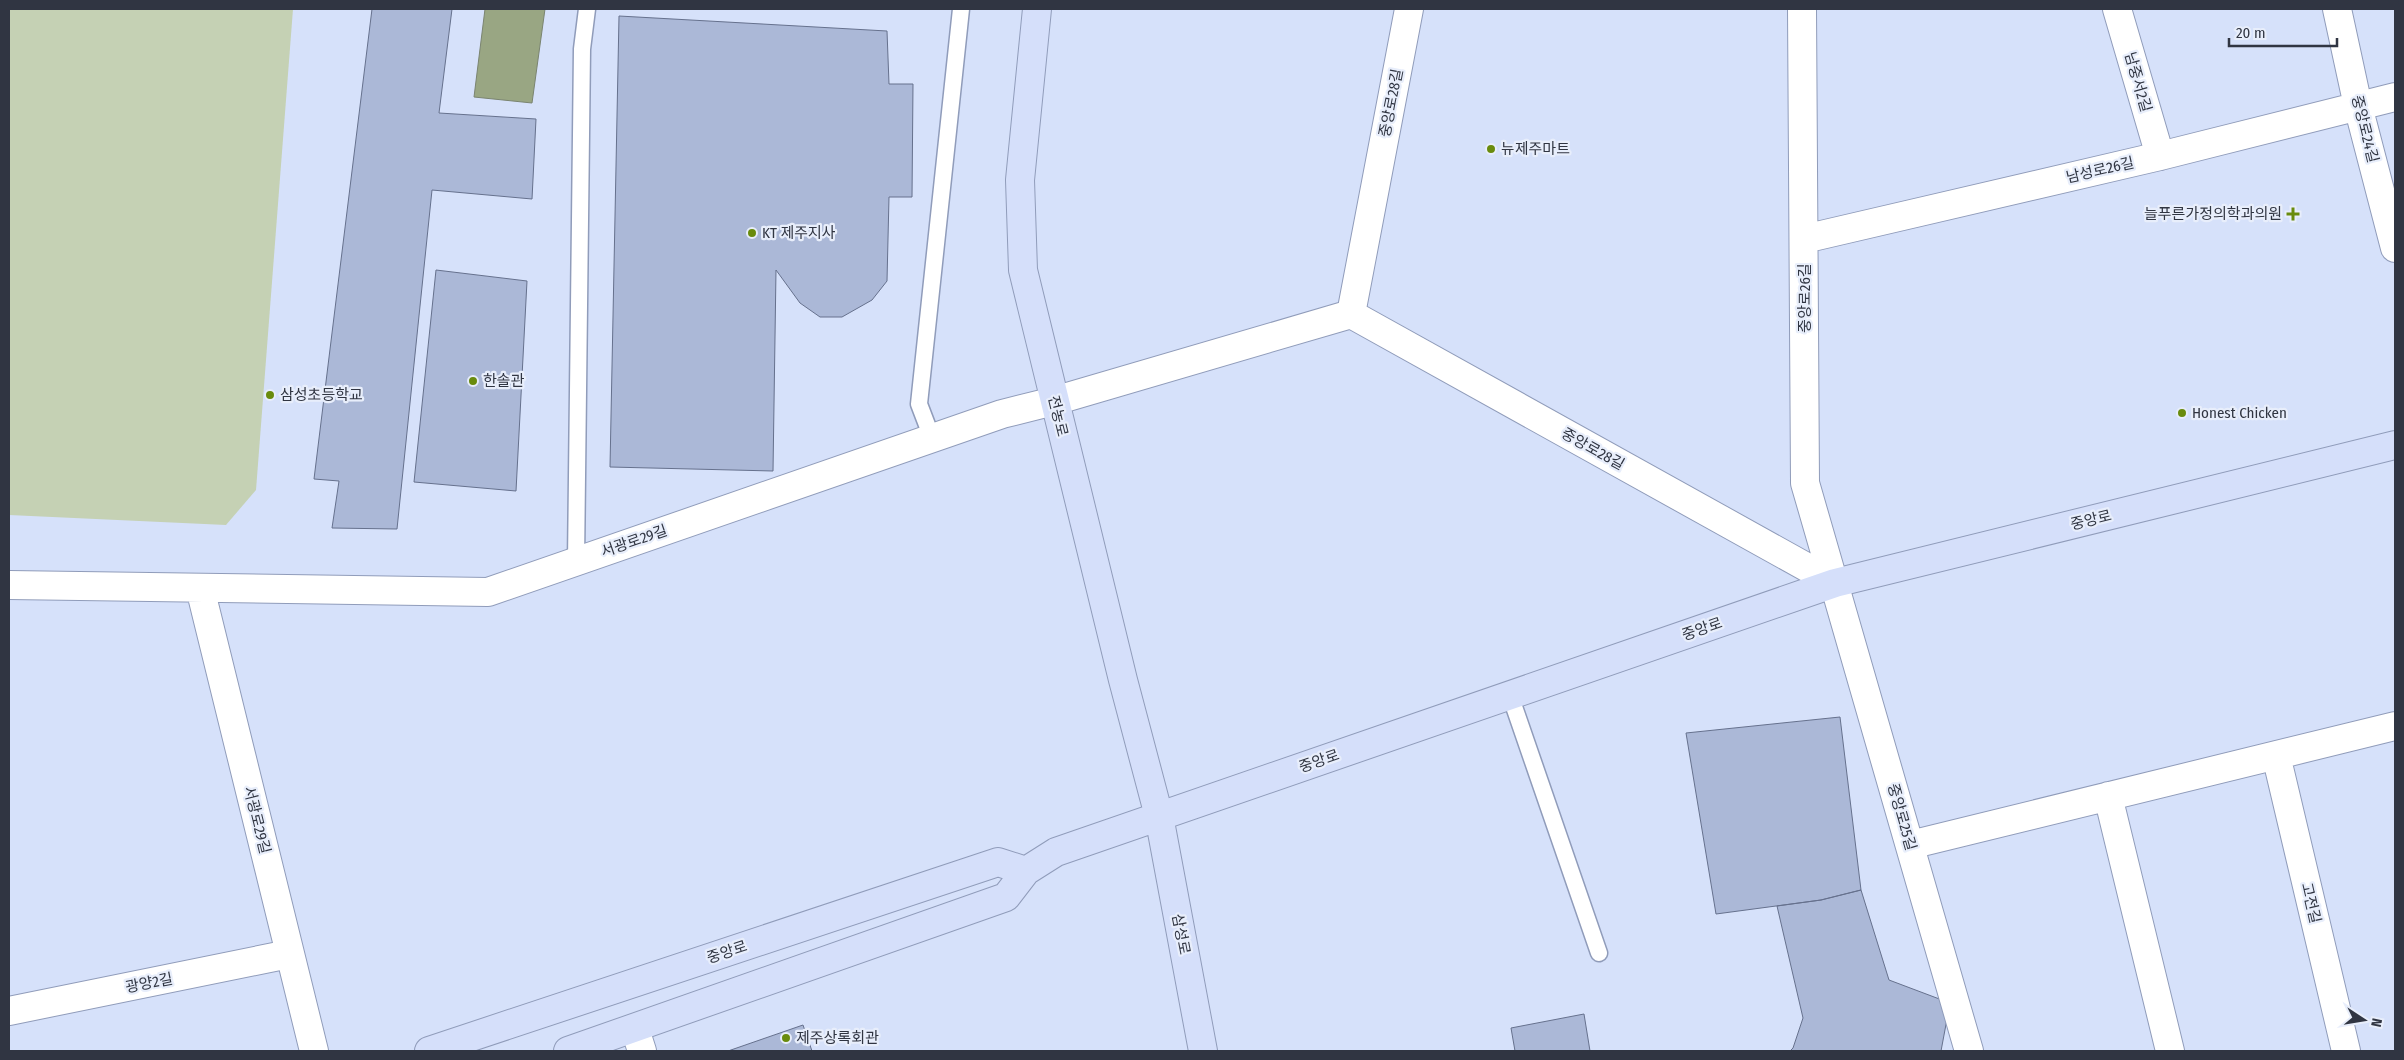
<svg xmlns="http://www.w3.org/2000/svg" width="2404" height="1060" font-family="'Fira Sans Condensed','Noto Sans KR',sans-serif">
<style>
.green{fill:#c5d1b4}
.water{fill:#99a683;stroke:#7a8470}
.building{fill:#abb8d7;stroke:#66718d}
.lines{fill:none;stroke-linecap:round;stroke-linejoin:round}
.lane-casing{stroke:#909cba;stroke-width:19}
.street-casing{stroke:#909cba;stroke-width:30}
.secondary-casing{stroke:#909cba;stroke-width:30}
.lane{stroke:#fff;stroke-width:16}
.street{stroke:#fff;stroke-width:28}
.secondary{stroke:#d5dffa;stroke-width:28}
.poi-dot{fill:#698b0d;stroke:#e8eefb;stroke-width:2}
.labels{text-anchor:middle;stroke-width:4.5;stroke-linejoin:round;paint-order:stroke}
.street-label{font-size:15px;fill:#303542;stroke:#e8eefb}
.poi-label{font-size:15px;fill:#303542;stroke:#e8eefb;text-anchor:start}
</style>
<rect width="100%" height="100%" fill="#d6e1fa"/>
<path class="green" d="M 10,9 L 293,9 L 256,490 L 226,525 L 9,515 Z"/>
<path class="water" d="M 485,9 L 545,9 L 532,103 L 474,97 Z"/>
<path class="building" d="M 372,9 L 452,9 L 439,113 L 536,119 L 532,199 L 432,190 L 397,529 L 332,528 L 339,481 L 314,479 Z
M 619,16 L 887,31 L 889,84 L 913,84 L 912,197 L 889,197 L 887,281 L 872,300 L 842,317 L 820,317 L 800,303 L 776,270 L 773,471 L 610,467 Z
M 436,270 L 527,281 L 516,491 L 414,482 Z
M 1840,717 L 1861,890 L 1821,900 L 1716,914 L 1686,733 Z
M 1861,890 L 1889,980 L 1950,1003 L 1941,1051 L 1790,1051 L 1793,1048 L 1803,1018 L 1777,906 L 1821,900 Z
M 1584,1014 L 1590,1051 L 1515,1051 L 1511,1028 Z
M 803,1025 L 812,1051 L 728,1051 Z"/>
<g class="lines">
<g class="lane-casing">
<path id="lane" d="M 932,438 L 919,404 L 961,9
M 576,562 L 582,49 L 587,9
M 1510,695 L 1599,953"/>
</g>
<g class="street-casing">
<path id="street" d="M 1802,9 L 1805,483 L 1969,1051
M 2117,9 L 2160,156
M 2337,9 L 2358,106 L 2395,248
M 1804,239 L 2160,156 L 2395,97
M 1351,314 L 1409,9
M 9,585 L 488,592 L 1002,414 L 1054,401 L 1351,314 L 1835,583
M 200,588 L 314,1051
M 2276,755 L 2346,1051
M 2108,796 L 2170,1051
M 1910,845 L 2395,726
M 9,1011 L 289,954
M 635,1029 L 642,1051"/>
</g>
<g class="secondary-casing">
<path id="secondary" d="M 1037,9 L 1020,180 L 1023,270 L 1123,680 L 1159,816 L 1203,1051
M 429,1051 L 998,862 L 1026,871
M 568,1051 L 1006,897 L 1026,871 L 1056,852 L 1835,583 L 2395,445"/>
</g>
<use href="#lane" class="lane"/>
<use href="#street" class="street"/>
<use href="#secondary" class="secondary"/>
</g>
<g class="poi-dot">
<circle cx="1491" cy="149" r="5"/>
<path d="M2290.5 206.5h5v5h5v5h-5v5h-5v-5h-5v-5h5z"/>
<circle cx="752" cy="233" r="5"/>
<circle cx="473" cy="381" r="5"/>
<circle cx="270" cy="395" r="5"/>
<circle cx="2182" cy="413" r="5"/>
<circle cx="786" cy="1038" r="5"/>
</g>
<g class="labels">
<g class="street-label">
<text transform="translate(2138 82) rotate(74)" y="5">남중서2길</text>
<text transform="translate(1391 103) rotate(-79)" y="5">중앙로28길</text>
<text transform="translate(2365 129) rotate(76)" y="5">중앙로24길</text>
<text transform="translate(2100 170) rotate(-13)" y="5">남성로26길</text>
<text transform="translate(1805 298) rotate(-90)" y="5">중앙로26길</text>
<text transform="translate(1058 416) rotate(76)" y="5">전농로</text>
<text transform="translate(1593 449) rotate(29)" y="5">중앙로28길</text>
<text transform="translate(2091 520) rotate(-14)" y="5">중앙로</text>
<text transform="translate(634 541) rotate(-19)" y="5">서광로29길</text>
<text transform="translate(1702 629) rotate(-19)" y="5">중앙로</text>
<text transform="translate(1319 761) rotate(-19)" y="5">중앙로</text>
<text transform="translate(1902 817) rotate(74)" y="5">중앙로25길</text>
<text transform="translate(257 820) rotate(76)" y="5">서광로29길</text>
<text transform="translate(2311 903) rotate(77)" y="5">고전길</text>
<text transform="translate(1181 934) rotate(79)" y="5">삼성로</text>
<text transform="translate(727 952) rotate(-18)" y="5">중앙로</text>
<text transform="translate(149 983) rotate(-11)" y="5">광양2길</text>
</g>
<g class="poi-label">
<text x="1501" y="154">뉴제주마트</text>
<text x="2282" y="219" text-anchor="end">늘푸른가정의학과의원</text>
<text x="762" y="238">KT 제주지사</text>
<text x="483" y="386">한솔관</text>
<text x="280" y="400">삼성초등학교</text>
<text x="2192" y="418">Honest Chicken</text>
<text x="796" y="1043">제주상록회관</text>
</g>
</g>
<rect width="2404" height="1060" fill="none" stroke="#303542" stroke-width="20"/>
<g transform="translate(2364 1020) rotate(102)" stroke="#e8eefb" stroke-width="4" paint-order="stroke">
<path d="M0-4L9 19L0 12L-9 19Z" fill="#303542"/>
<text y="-8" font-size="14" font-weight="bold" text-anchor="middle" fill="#303542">N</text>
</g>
<path d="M2229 38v8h108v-8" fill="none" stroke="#303542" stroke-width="2.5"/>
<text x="2236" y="38" font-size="15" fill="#303542" stroke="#e8eefb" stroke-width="4" paint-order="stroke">20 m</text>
</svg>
